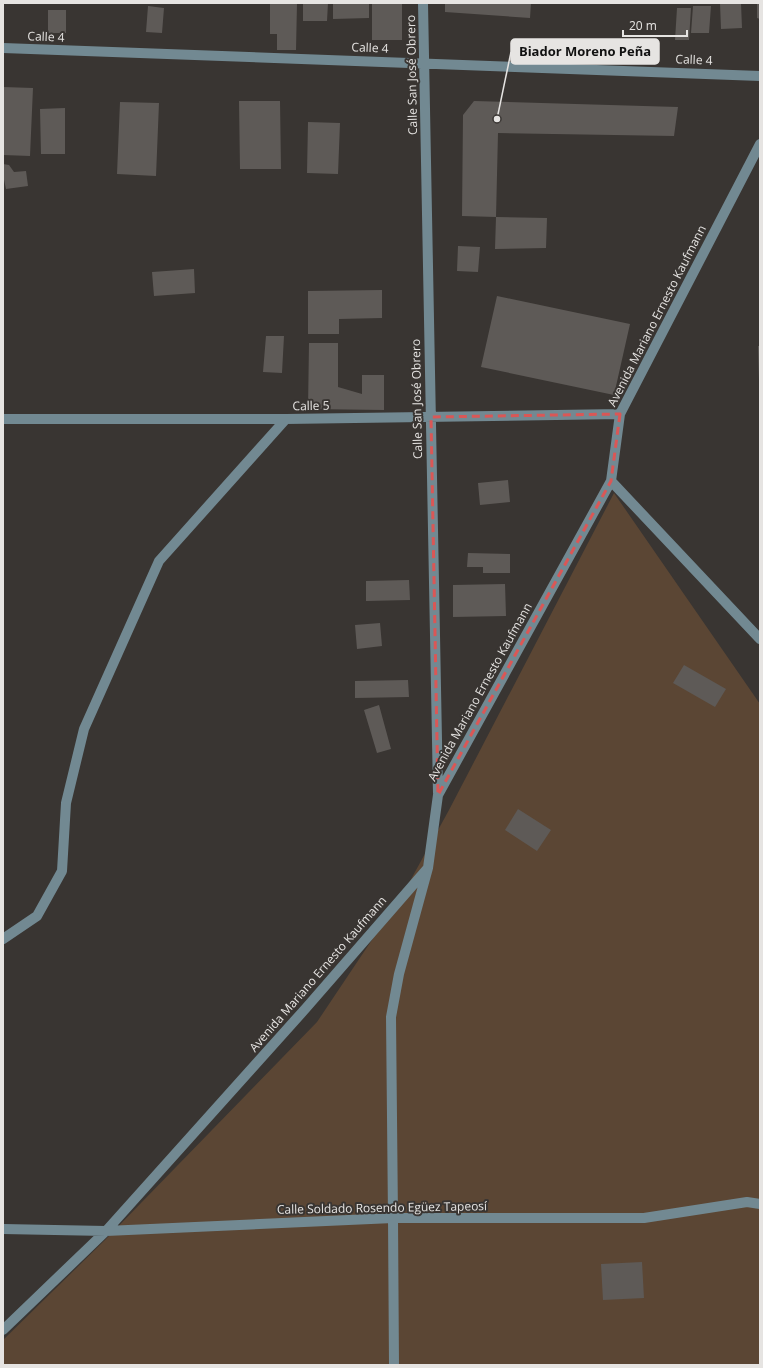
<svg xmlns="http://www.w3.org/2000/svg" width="763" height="1368" font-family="'Open Sans',sans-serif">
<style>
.green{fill:#5b4634}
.building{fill:#5e5a57}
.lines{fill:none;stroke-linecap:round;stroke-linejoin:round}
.minor{stroke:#728992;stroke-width:10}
.marked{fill:none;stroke:#da5756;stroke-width:3;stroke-dasharray:8 5;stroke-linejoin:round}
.labels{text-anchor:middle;stroke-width:4;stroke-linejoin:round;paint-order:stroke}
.street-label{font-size:12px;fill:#e6e4e2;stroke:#393532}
.leader{fill:none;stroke:#e6e4e2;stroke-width:1.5}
.callout-dot{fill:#e6e4e2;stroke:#393532;stroke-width:1.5}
.callout{fill:#e6e4e2;stroke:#e6e4e2;stroke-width:1.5}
.callout-label{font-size:13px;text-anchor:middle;font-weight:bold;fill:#111}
</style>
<rect width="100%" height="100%" fill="#393532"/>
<path class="green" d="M 614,493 L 760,704 L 760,1365 L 3,1365 L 3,1340 L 105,1240 L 317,1022 L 404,892 L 449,810 Z"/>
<path class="building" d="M 270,3 L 297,3 L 296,50 L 277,50 L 277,34 L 270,34 Z
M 303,3 L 328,3 L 327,21 L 303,21 Z
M 333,3 L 369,3 L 369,18 L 333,19 Z
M 372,3 L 402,3 L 402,40 L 372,40 Z
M 445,3 L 531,3 L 530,18 L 445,12 Z
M 720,3 L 741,3 L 742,28 L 721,29 Z
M 757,3 L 760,3 L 760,19 L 757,18 Z
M 148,6 L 164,8 L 162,33 L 146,32 Z
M 693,6 L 711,6 L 709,33 L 691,33 Z
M 677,8 L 691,8 L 689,40 L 675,40 Z
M 48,10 L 66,10 L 66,33 L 48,33 Z
M 3,87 L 33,88 L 30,156 L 3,155 Z
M 239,101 L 280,101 L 281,169 L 240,169 Z
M 474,101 L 678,107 L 674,136 L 498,133 L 496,217 L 462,216 L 463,115 Z
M 120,102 L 159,103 L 156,176 L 117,174 Z
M 65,108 L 65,154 L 41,154 L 40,109 Z
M 308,122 L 340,123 L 338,174 L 307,173 Z
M 3,164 L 9,165 L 14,172 L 26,171 L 28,186 L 6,189 L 3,175 Z
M 496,217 L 547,218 L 546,248 L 495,249 Z
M 458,246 L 480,247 L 478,272 L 457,271 Z
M 194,269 L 195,293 L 154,296 L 152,272 Z
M 382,290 L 382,318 L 339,319 L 339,334 L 308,334 L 308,291 Z
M 497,296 L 630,324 L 614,395 L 481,367 Z
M 266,336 L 284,336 L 282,373 L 263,372 Z
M 309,343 L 338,343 L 338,387 L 362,394 L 362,375 L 384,375 L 384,410 L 308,409 Z
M 758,346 L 760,346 L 760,380 L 759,380 Z
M 508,480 L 510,502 L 480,505 L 478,483 Z
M 468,553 L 510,554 L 510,573 L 483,573 L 483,567 L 467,567 Z
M 409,580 L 410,600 L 366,601 L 366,581 Z
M 505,584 L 506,616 L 453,617 L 453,585 Z
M 380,623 L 382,646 L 357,649 L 355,625 Z
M 684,665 L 726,689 L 715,707 L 673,683 Z
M 408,680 L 409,697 L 355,698 L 355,681 Z
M 379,705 L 391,749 L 377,753 L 364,710 Z
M 518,809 L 551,830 L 537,851 L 505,830 Z
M 642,1262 L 644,1298 L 603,1300 L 601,1264 Z"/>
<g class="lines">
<path class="minor" d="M 423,3 L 438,793
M 3,48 L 760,76
M 3,419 L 286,419 L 620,414
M 611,481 L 760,639
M 3,939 L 37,916 L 62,871 L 66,803 L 84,729 L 159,561 L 286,419
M 3,1229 L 106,1231 L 393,1218 L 644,1218 L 747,1202 L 760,1204
M 3,1330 L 106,1231 L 306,1008 L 427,869
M 394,1365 L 393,1218 L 391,1017 L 399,974 L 428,868 L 438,795 L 611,481 L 620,414 L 760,144"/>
</g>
<path class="marked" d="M 620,414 L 611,481 L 438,795 L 431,417 Z"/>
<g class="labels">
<g class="street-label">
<text transform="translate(46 37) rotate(2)" y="4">Calle 4</text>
<text transform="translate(370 48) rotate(2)" y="4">Calle 4</text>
<text transform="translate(694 60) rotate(2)" y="4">Calle 4</text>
<text transform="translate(412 75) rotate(-91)" y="4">Calle San José Obrero</text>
<text transform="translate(657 316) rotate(-63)" y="4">Avenida Mariano Ernesto Kaufmann</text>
<text transform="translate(417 399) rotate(-91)" y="4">Calle San José Obrero</text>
<text transform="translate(311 406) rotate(-1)" y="4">Calle 5</text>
<text transform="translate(480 692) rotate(-61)" y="4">Avenida Mariano Ernesto Kaufmann</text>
<text transform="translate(318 974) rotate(-49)" y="4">Avenida Mariano Ernesto Kaufmann</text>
<text transform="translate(382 1208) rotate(-1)" y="4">Calle Soldado Rosendo Egüez Tapeosí</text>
</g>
</g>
<path class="leader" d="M497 119L511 52"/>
<circle class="callout-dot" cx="497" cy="119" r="4"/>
<rect class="callout" x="511" y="39" width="148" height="25" rx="4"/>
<g class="callout-label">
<text x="585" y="56">Biador Moreno Peña</text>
</g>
<rect width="763" height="1368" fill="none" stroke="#e6e4e2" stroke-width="8"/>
<path d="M623 30v6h64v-6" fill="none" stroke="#e6e4e2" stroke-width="2"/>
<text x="629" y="30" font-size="12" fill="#e6e4e2" stroke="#393532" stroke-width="3" paint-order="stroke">20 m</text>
</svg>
